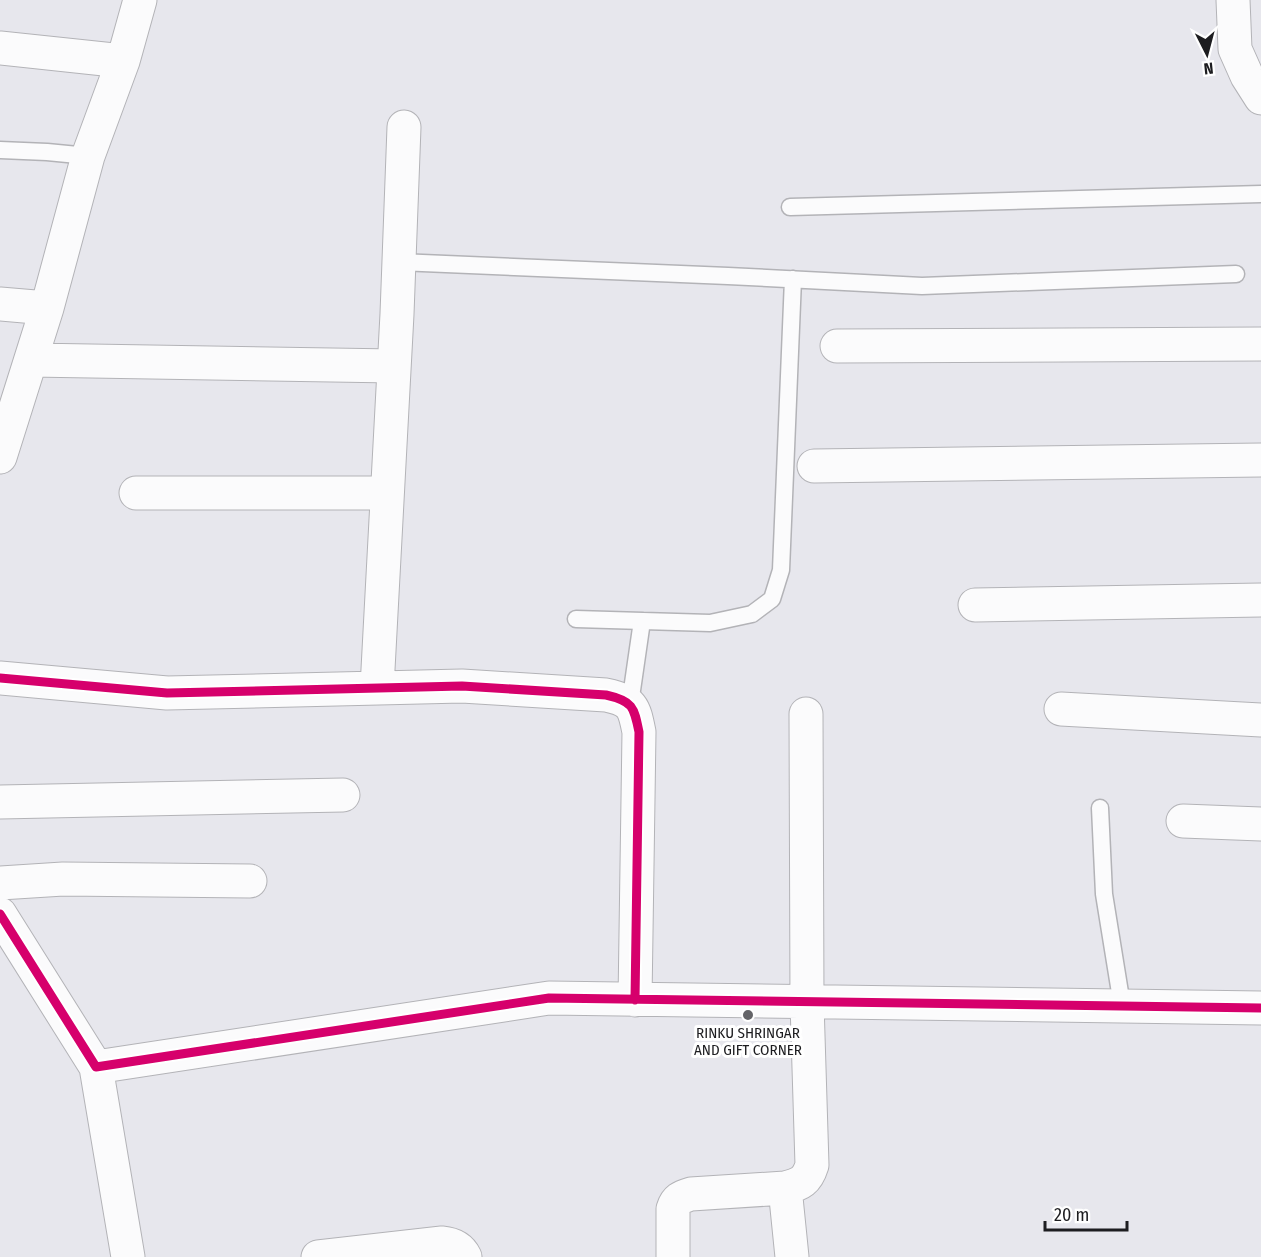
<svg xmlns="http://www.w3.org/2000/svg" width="1261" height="1257" font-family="'Fira Sans Condensed',sans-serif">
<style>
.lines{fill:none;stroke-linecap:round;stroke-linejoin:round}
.lane-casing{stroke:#b3b3b7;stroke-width:19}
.street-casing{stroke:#b3b3b7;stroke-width:35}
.lane{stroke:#fbfbfc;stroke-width:16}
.street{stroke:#fbfbfc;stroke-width:33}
.cycleway-casing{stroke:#fff;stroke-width:13}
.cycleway{stroke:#d6006c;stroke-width:9}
.poi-dot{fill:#646468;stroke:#fff;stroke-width:2}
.labels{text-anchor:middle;stroke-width:6;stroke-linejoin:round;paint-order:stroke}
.poi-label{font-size:15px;fill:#1d1d20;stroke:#fff}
</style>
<rect width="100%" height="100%" fill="#e7e7ed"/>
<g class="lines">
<g class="lane-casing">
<path id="lane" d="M 0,150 L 47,152 L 88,156
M 790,207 L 1261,194
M 399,262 L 728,276 L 922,286 L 1236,274
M 576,619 L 710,623 L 752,614 L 772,599 L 781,570 L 793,279
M 630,704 L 642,621
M 1100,808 L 1104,894 L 1122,1005"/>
</g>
<g class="street-casing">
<path id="street" d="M 1233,0 L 1235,49 L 1247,76 L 1261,98
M 0,48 L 123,61
M 0,304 L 47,308
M 837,346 L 1261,344
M 31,360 L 394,366
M 0,457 L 47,308 L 88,156 L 123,61 L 140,0
M 814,466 L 1261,460
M 136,493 L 387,493
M 975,605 L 1261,600
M 0,678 L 167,693 L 462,686 L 606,695 C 633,701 634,707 639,732 L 635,1000
M 377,688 L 397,314 L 404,127
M 1061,709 L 1261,720
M 0,802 L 343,795
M 1183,821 L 1261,824
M 0,883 L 63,879 L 250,881
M 0,914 L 96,1067 L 549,998 L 1261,1008
M 96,1067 L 128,1257
M 785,1188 L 792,1257
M 318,1257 L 442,1243 C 453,1244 460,1247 465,1257
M 673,1257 L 673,1209 C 676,1199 681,1197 691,1194 L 785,1188 C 801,1184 807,1181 812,1165 L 807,1003 L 806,714"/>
</g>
<use href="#lane" class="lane"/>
<use href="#street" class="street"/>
<g class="cycleway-casing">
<path id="cycleway" d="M 0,678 L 167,693 L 462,686 L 606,695 C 633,701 634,707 639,732 L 635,1000
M 0,914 L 96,1067 L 549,998 L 1261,1008"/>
</g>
<use href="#cycleway" class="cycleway"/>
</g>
<circle class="poi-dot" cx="748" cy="1015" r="6"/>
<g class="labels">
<g class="poi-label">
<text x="748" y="1038">RINKU SHRINGAR<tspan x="748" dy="17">AND GIFT CORNER</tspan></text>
</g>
</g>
<g transform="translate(1207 54) rotate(174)" stroke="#ffffff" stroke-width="4.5" paint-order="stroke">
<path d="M0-4.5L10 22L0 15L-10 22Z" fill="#1d1d20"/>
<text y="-9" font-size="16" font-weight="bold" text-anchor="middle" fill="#1d1d20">N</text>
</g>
<path d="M1045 1221v9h82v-9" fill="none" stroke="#1d1d20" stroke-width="3"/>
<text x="1054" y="1221" font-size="18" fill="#1d1d20" stroke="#ffffff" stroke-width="4.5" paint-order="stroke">20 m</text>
</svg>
